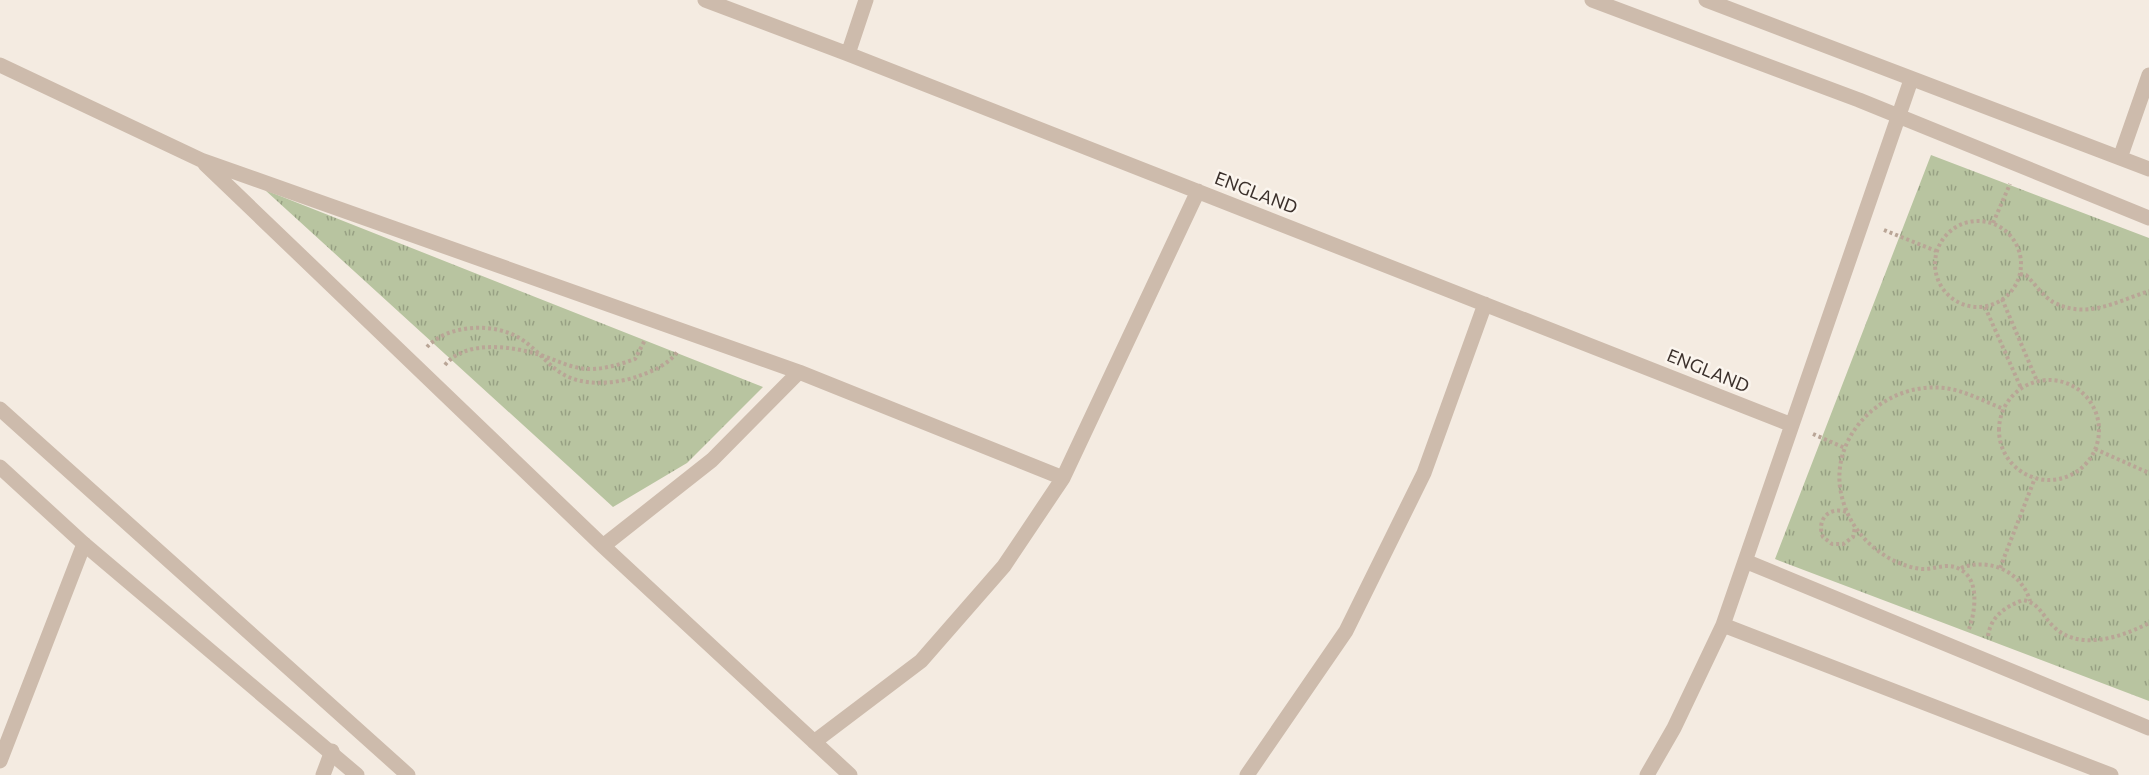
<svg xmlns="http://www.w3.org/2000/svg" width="2149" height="775" font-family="Commissioner,sans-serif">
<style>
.grass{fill:url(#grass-tufts)}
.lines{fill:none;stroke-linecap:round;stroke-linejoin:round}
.path{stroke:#b9a596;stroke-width:4;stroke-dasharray:3 3;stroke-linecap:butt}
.minor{stroke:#cdbbac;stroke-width:15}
.tertiary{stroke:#cdbbac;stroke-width:15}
.labels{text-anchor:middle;stroke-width:5;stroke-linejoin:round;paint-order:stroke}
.street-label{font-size:18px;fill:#3b302b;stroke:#fbf5ee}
</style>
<defs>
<pattern id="grass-tufts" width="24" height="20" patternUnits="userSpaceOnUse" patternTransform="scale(1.5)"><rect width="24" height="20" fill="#b8c4a0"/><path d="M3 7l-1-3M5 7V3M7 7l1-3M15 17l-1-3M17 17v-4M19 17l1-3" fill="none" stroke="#97a083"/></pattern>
</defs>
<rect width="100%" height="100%" fill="#f4ebe1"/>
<path class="grass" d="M 1931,155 L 2149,238 L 2149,701 L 1775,559 Z
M 265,190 L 763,387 L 687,463 L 613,507 Z"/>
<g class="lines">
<path class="path" d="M1935 264a43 43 0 1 1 86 0a43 43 0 1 1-86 0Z
M 1993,223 L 2010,184
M 1884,230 L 1936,251
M 2020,274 L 2026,275 C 2035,284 2043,296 2053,302 C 2086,320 2118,301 2149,291
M 2002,299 L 2037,381
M 1985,307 L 2021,388
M 427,347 C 448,324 495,322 521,339 C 540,351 550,370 571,378 C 592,386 619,383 639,376 C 653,371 669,364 677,352
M 445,365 C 465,340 510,346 537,354 C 555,359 571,369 590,369 C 606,369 621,364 635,359 L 645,340
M1999 430a50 50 0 1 1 100 0a50 50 0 1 1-100 0Z
M 1813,434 L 1845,448
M 2095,449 L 2149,473
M 1846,512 C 1829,506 1816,520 1823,537 L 1832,544 L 1843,544 L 1853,537 L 1855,527
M 1961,568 C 1989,557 2022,572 2030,601
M 2000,568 L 2035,478
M 1969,629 C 1975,613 1980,580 1961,570 C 1948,561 1935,570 1921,569 C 1885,564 1853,536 1843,501 C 1824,439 1883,381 1944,388 C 1964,390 1985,402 2004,409
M 1988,636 C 1991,616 2005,607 2023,600 C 2039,603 2042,615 2053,626 C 2078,652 2122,637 2149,623"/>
<path class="minor" d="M 705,0 L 848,54 L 1792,425
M 1592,0 L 1859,100 L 2149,218
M 1706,0 L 2149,169
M 848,54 L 866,0
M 0,65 L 201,160 L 799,372 L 1063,478
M 2120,158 L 2149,75
M 205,164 L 603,546 L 850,775
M 603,546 L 712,460 L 799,372
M 1745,561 L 2149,728
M 1723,625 L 2111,775
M 814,742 L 921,661 L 1004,566 L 1063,478 L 1198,191
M 0,761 L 84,544
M 323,775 L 332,751
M 1247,775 L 1346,631 L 1424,473 L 1485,304
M 1647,775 L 1674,728 L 1723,625 L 1911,80"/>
<path class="tertiary" d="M 0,409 L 408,775
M 0,467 L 84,544 L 357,775"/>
</g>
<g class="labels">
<g class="street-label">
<text transform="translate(1256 193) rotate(21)" y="6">ENGLAND</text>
<text transform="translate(1708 371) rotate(22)" y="6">ENGLAND</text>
</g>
</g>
</svg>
